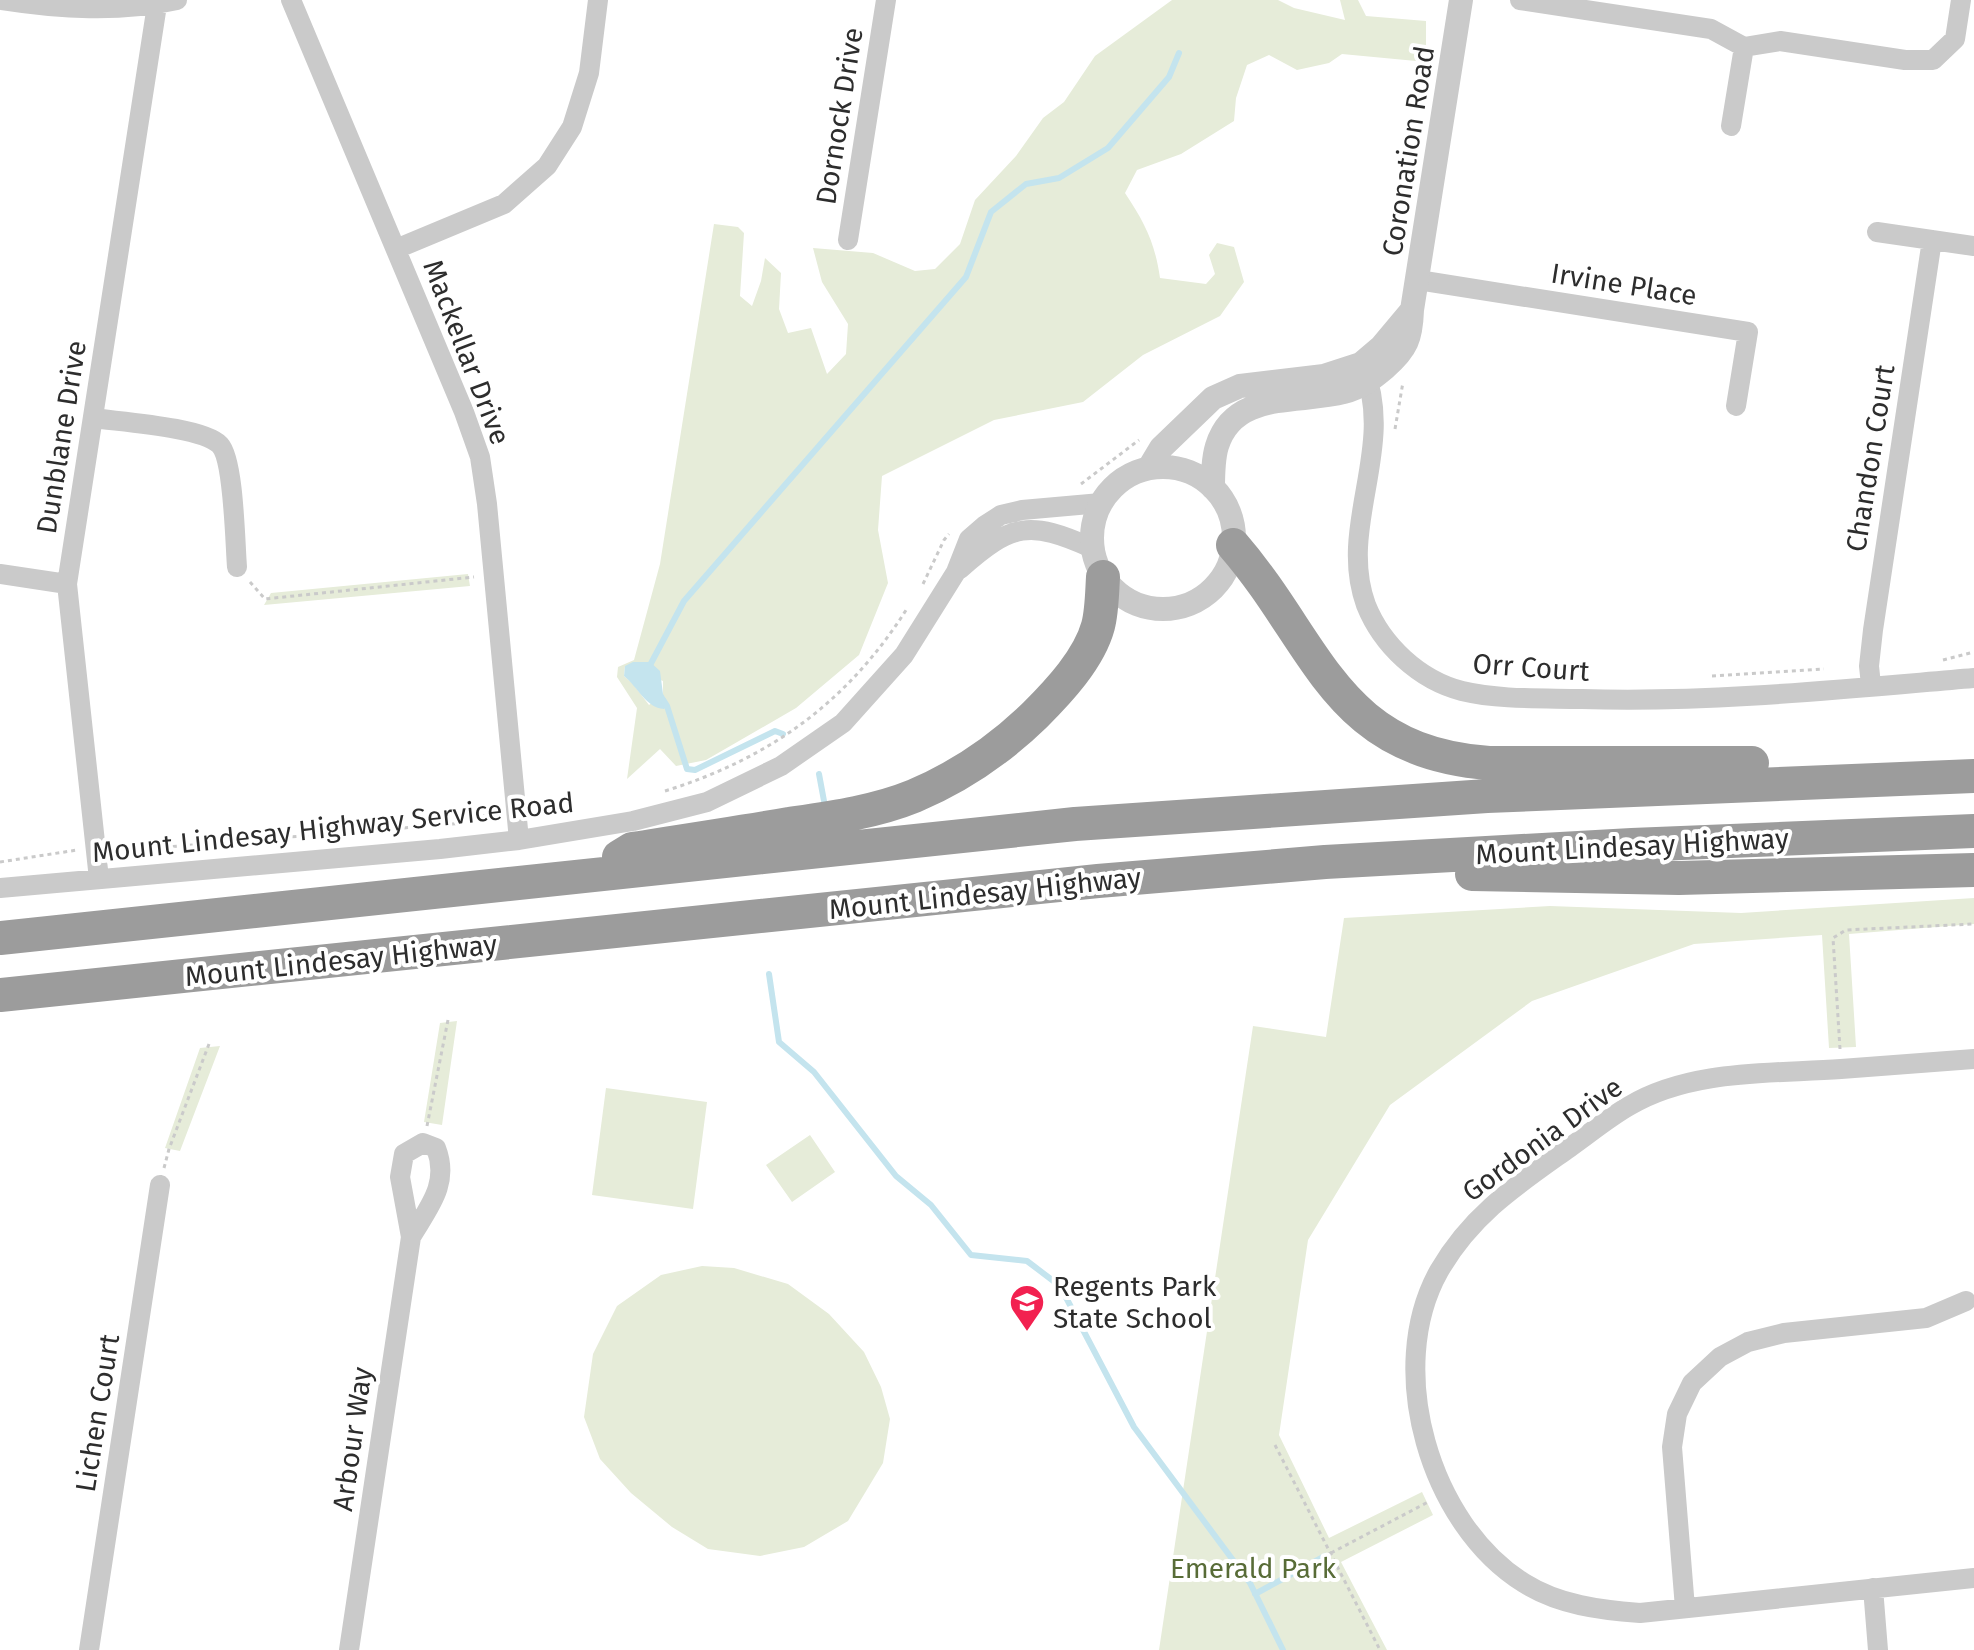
<svg xmlns="http://www.w3.org/2000/svg" width="1974" height="1650" font-family="'Fira Sans',sans-serif">
<style>
.green{fill:#e6ecd9;fill-rule:evenodd}
.water{fill:#c4e4ee}
.lines{fill:none;stroke-linecap:round;stroke-linejoin:round}
.stream{stroke:#c4e4ee;stroke-width:6}
.path{stroke:#cacaca;stroke-width:3;stroke-dasharray:4 4;stroke-linecap:butt}
.minor{stroke:#cacaca;stroke-width:20}
.tertiary{stroke:#cacaca;stroke-width:24}
.trunk{stroke:#9c9c9c;stroke-width:34}
.labels{text-anchor:middle;stroke-width:8;stroke-linejoin:round;paint-order:stroke}
.street-label{font-size:28px;fill:#2d2d2d;stroke:#fff}
.poi-label{font-size:28px;fill:#2d2d2d;stroke:#fff;text-anchor:start}
.park-label{font-size:28px;fill:#586c37;stroke:#fff}
</style>
<rect width="100%" height="100%" fill="#fff"/>
<path class="green" d="M 1172,0 L 1278,0 L 1294,8 L 1345,20 L 1340,0 L 1358,0 L 1366,16 L 1426,21 L 1426,48 L 1416,61 L 1342,54 L 1329,63 L 1297,70 L 1269,55 L 1247,65 L 1236,98 L 1234,121 L 1181,154 L 1137,170 L 1125,193 C 1145,223 1155,243 1160,278 L 1206,284 L 1215,274 L 1209,255 L 1217,243 L 1234,247 L 1244,282 L 1220,316 L 1143,355 L 1083,402 L 994,420 L 882,476 L 878,530 L 888,583 L 859,655 L 796,708 L 706,760 L 676,766 L 660,749 L 627,779 L 637,708 L 617,677 L 618,667 L 634,660 L 660,564 L 714,224 L 738,227 L 744,233 L 740,296 L 752,306 L 761,281 L 765,258 L 781,273 L 779,309 L 788,333 L 811,328 L 827,374 L 846,354 L 848,324 L 822,282 L 813,248 L 873,253 L 915,271 L 935,269 L 960,244 L 975,200 L 1016,156 L 1043,118 L 1064,102 L 1095,56 ZM 625,666 L 663,681 L 663,694 L 649,705 L 633,684 L 624,676 Z
M 468,574 L 470,586 L 264,605 L 271,593 Z
M 1974,898 L 1974,924 L 1849,934 L 1856,1047 L 1829,1048 L 1822,935 L 1694,944 L 1532,1001 L 1390,1105 L 1308,1240 L 1279,1435 L 1329,1538 L 1422,1492 L 1433,1515 L 1341,1562 L 1387,1650 L 1159,1650 L 1253,1026 L 1326,1037 L 1344,918 L 1550,906 L 1741,913 Z
M 457,1021 L 442,1125 L 424,1122 L 440,1023 Z
M 220,1046 L 180,1151 L 165,1148 L 200,1048 Z
M 606,1088 L 707,1102 L 693,1209 L 592,1195 Z
M 810,1135 L 835,1172 L 792,1202 L 766,1165 Z
M 702,1266 L 734,1268 L 788,1284 L 829,1314 L 864,1352 L 881,1387 L 890,1419 L 883,1463 L 848,1521 L 804,1547 L 760,1556 L 708,1549 L 672,1527 L 631,1493 L 600,1459 L 584,1417 L 593,1354 L 617,1306 L 661,1275 Z"/>
<path class="water" d="M 633,662 L 650,662 L 660,671 L 663,694 L 669,704 L 664,709 C 646,708 638,687 624,676 L 625,666 Z"/>
<g class="lines">
<path class="stream" d="M 648,669 L 684,601 L 966,277 L 991,212 L 1026,184 L 1059,178 L 1108,148 L 1169,77 L 1179,53
M 663,700 L 667,706 L 687,769 L 695,770 L 775,731 L 783,734
M 819,774 L 824,801
M 769,974 L 779,1042 L 814,1072 L 896,1176 L 931,1205 L 971,1255 L 1027,1261 L 1060,1286 L 1134,1427 L 1250,1583 L 1283,1650
M 1255,1594 L 1325,1556"/>
<path class="path" d="M 1395,429 L 1403,382
M 1081,484 L 1139,440
M 250,582 L 265,599 L 474,577
M 923,584 L 944,540 L 949,534
M 1943,660 L 1974,652
M 1712,676 L 1824,669
M 665,791 C 771,758 849,701 908,607
M 537,811 L 543,808 L 556,812
M 117,849 L 129,850 L 465,823 L 482,816 L 498,815
M 0,862 L 77,850
M 1840,1049 L 1833,938 L 1846,930 L 1974,924
M 427,1126 L 448,1020
M 164,1168 L 169,1149 L 209,1044
M 1275,1445 L 1380,1650
M 1331,1553 L 1430,1501"/>
<path class="minor" d="M 2,0 C 60,9 119,13 177,0
M 291,0 L 464,412 L 480,457 L 487,504 L 519,840
M 1520,0 L 1711,29 L 1744,47 L 1780,41 L 1905,60 L 1933,60 L 1955,39 L 1961,0
M 1731,126 L 1744,47
M 1877,232 L 1974,246
M 848,240 L 886,0
M 396,249 L 504,204 L 547,166 L 572,127 L 589,73 L 598,0
M 1418,280 L 1748,332 L 1736,406
M 1363,367 C 1397,447 1337,526 1366,605 C 1382,645 1419,680 1462,691 C 1500,700 1542,698 1582,699 C 1712,703 1844,689 1974,678
M 93,418 C 120,422 203,427 220,445 C 234,460 235,543 237,567
M 960,569 C 1012,523 1029,520 1092,548
M 0,574 L 67,584
M 1871,685 L 1869,666 L 1873,630 L 1932,240
M 99,879 L 67,584 L 157,5
M 0,888 L 440,849 L 519,840 L 633,821 L 707,802 L 781,766 L 843,723 L 904,655 L 956,572 L 969,539 L 984,526 L 1001,515 L 1022,510 L 1101,503
M 1974,1059 C 1930,1062 1886,1066 1841,1069 C 1771,1074 1691,1069 1629,1106 C 1608,1118 1589,1134 1569,1148 C 1517,1185 1472,1214 1439,1271 C 1384,1369 1430,1525 1524,1583 C 1559,1605 1600,1610 1640,1613 L 1974,1578
M 1873,1588 L 1878,1650
M 1685,1608 L 1672,1447 L 1677,1414 L 1692,1383 L 1720,1357 L 1748,1342 L 1784,1333 L 1926,1318 L 1966,1301
M 89,1650 L 160,1185
M 349,1650 L 411,1237 L 400,1177 L 404,1154 L 423,1143 L 436,1148 C 450,1184 428,1208 411,1237"/>
<path class="tertiary" d="M1092 538a71 71 0 1 1 142 0a71 71 0 1 1-142 0Z
M 1149,468 L 1161,448 L 1213,398 L 1240,386 L 1324,376 L 1361,364 L 1381,347 L 1412,310
M 1213,488 C 1213,474 1213,459 1217,446 C 1234,390 1299,404 1344,392 C 1360,388 1372,379 1385,368 C 1407,349 1411,338 1412,310 L 1461,0"/>
<path class="trunk" d="M 1233,545 C 1319,644 1334,752 1489,763 L 1752,763
M 619,857 L 632,849 C 684,841 737,833 789,824 C 830,818 875,812 914,796 C 959,777 1000,749 1035,715 C 1059,691 1089,659 1098,626 C 1102,611 1102,593 1103,577
M 1472,874 L 1679,878 L 1974,870
M 0,938 L 1075,824 L 1487,796 L 1974,776
M 0,995 L 1098,881 L 1325,862 L 1632,845 L 1974,831"/>
</g>
<defs>
<g id="school-pin" transform="scale(1.8)"><path d="M0 17L-7.5 6A9.5 9.5 0 1 1 7.5 6Z" fill="#f22150" stroke="#fff"/><path d="M0-5L7-2L0 1L-7-2ZM-4 1L0 2.5L4 1V4Q0 6-4 4Z" fill="#fff"/></g>
</defs>
<g fill-rule="evenodd">
<use href="#school-pin" x="1027" y="1302"/>
</g>
<g class="labels">
<g class="street-label">
<text transform="translate(839 116) rotate(-81)" y="10">Dornock Drive</text>
<text transform="translate(1408 151) rotate(-81)" y="10">Coronation Road</text>
<text transform="translate(1624 284) rotate(9)" y="10">Irvine Place</text>
<text transform="translate(467 352) rotate(69)" y="10">Mackellar Drive</text>
<text transform="translate(61 437) rotate(-81)" y="10">Dunblane Drive</text>
<text transform="translate(1870 458) rotate(-81)" y="10">Chandon Court</text>
<text transform="translate(1531 667) rotate(4)" y="10">Orr Court</text>
<text transform="translate(333 827) rotate(-6)" y="10">Mount Lindesay Highway Service Road</text>
<text transform="translate(1632 846) rotate(-3)" y="10">Mount Lindesay Highway</text>
<text transform="translate(985 893) rotate(-6)" y="10">Mount Lindesay Highway</text>
<text transform="translate(341 960) rotate(-6)" y="10">Mount Lindesay Highway</text>
<text transform="translate(1542 1139) rotate(-36)" y="10">Gordonia Drive</text>
<text transform="translate(97 1413) rotate(-81)" y="10">Lichen Court</text>
<text transform="translate(352 1439) rotate(-82)" y="10">Arbour Way</text>
</g>
<g class="poi-label">
<text x="1053" y="1296">Regents Park<tspan x="1053" dy="32">State School</tspan></text>
</g>
<g class="park-label">
<text x="1253" y="1578">Emerald Park</text>
</g>
</g>
</svg>
